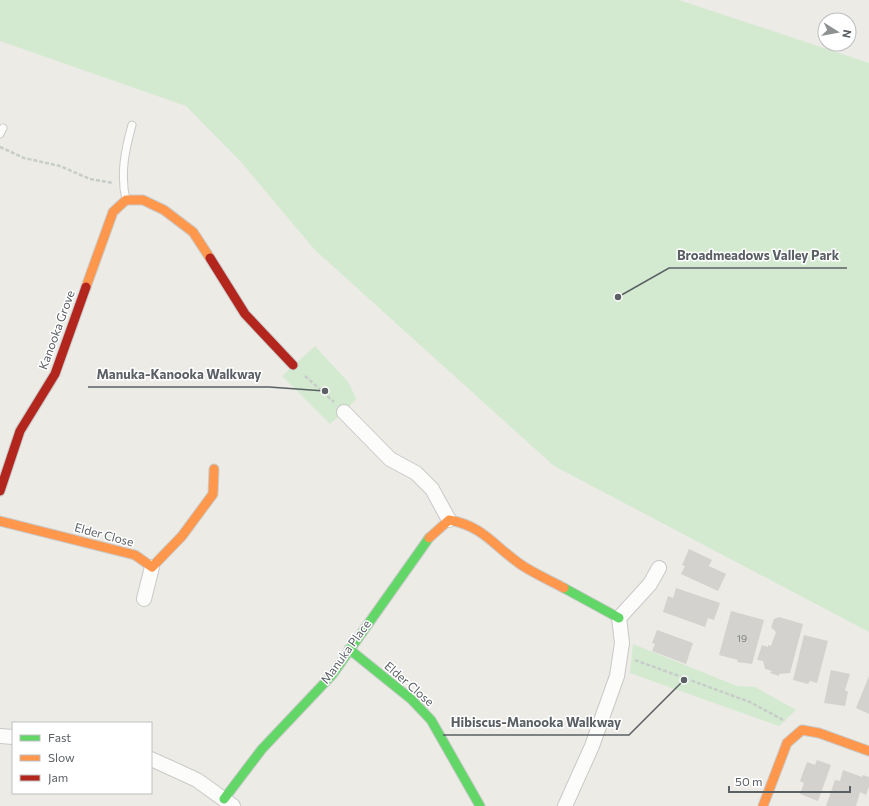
<svg xmlns="http://www.w3.org/2000/svg" width="869" height="806" font-family="Commissioner,sans-serif">
<style>
.green{fill:#d3ead0}
.building{fill:#d3d2cf}
.lines{fill:none;stroke-linecap:round;stroke-linejoin:round}
.lane-casing{stroke:#c9c9c8;stroke-width:9}
.street-casing{stroke:#c9c9c8;stroke-width:16}
.fast-casing{stroke:#c9caca;stroke-width:11}
.slow-casing{stroke:#c9caca;stroke-width:11}
.jam-casing{stroke:#c9caca;stroke-width:11}
.path{stroke:#c8cdca;stroke-width:2.5;stroke-dasharray:4 2;stroke-linecap:butt}
.lane{stroke:#fcfcfb;stroke-width:7}
.street{stroke:#fcfcfb;stroke-width:14}
.fast{stroke:#63d668;stroke-width:9}
.slow{stroke:#ff974d;stroke-width:9}
.jam{stroke:#b3261e;stroke-width:9}
.labels{text-anchor:middle;stroke-width:3;stroke-linejoin:round;paint-order:stroke}
.number-label{font-size:10px;fill:#7a7e80}
.street-label{font-size:12px;fill:#5b6065;stroke:#fff}
.leader{fill:none;stroke:#5b6065;stroke-width:1.5}
.callout-dot{fill:#5b6065;stroke:#fff;stroke-width:1.5}
.callout-label{font-size:13px;text-anchor:middle;font-weight:bold;fill:#5b6065;stroke:#fff;stroke-width:3;stroke-linejoin:round;paint-order:stroke}
</style>
<rect width="100%" height="100%" fill="#ecebe6"/>
<path class="green" d="M 0,0 L 679,0 L 869,63 L 869,632 L 554,466 L 315,250 L 241,162 L 186,106 L 0,41 Z
M 315,346 L 349,383 L 356,399 L 344,412 L 330,424 L 282,376 Z
M 633,644 L 737,686 L 755,687 L 796,710 L 779,726 L 630,673 Z"/>
<path class="building" d="M 689,549 L 712,560 L 709,566 L 726,574 L 718,591 L 681,574 L 685,566 L 682,565 Z
M 676,588 L 720,603 L 714,620 L 708,618 L 705,627 L 663,612 L 668,596 L 673,598 Z
M 731,611 L 764,620 L 752,664 L 737,662 L 738,660 L 719,655 Z
M 779,617 L 803,624 L 790,673 L 779,674 L 779,676 L 770,673 L 772,671 L 765,669 L 763,661 L 757,660 L 762,645 L 768,647 L 768,645 L 771,646 L 776,632 L 771,627 L 774,619 Z
M 657,630 L 693,643 L 686,664 L 652,651 L 655,644 L 652,643 Z
M 804,635 L 828,641 L 817,683 L 810,681 L 808,684 L 793,680 Z
M 831,670 L 850,674 L 845,690 L 848,692 L 845,706 L 824,703 Z
M 869,676 L 869,714 L 856,708 Z
M 817,760 L 831,765 L 818,801 L 800,794 L 804,783 L 800,781 L 807,762 L 815,765 Z
M 843,770 L 862,777 L 863,775 L 869,777 L 869,786 L 866,795 L 860,792 L 856,806 L 826,806 L 835,780 L 840,781 Z"/>
<g class="lines">
<g class="lane-casing">
<path id="lane" d="M 0,134 L 3,128
M 126,200 C 120,174 125,150 132,125"/>
</g>
<g class="street-casing">
<path id="street" d="M 344,412 L 390,459 L 416,473 L 432,489 L 449,520
M 144,599 L 152,567
M 0,736 L 13,737
M 151,759 L 197,780 L 233,806
M 565,806 L 592,746 L 617,676 L 622,643 L 619,618 L 650,584 L 659,568"/>
</g>
<g class="fast-casing">
<path id="fast" d="M 564,588 L 619,618
M 349,649 L 411,699 L 431,720 L 480,806
M 224,799 L 262,749 L 332,675 L 429,538"/>
</g>
<g class="slow-casing">
<path id="slow" d="M 86,287 L 113,212 L 126,200 L 143,200 L 164,210 L 193,232 L 210,258
M 0,521 L 135,555 L 152,567 L 182,536 L 213,494 L 214,469
M 429,538 L 449,520 C 483,526 493,545 520,564 C 533,573 549,580 564,588
M 763,806 L 787,743 L 802,730 L 819,733 L 869,751"/>
</g>
<g class="jam-casing">
<path id="jam" d="M 210,258 L 245,314 L 293,365
M 0,491 L 20,431 L 55,374 L 86,287"/>
</g>
<path class="path" d="M 0,147 L 24,158 L 60,166 L 90,179 L 113,183
M 305,376 L 334,402
M 635,660 L 750,702 L 785,721"/>
<use href="#lane" class="lane"/>
<use href="#street" class="street"/>
<use href="#fast" class="fast"/>
<use href="#slow" class="slow"/>
<use href="#jam" class="jam"/>
</g>
<g class="labels">
<g class="number-label">
<text x="742" y="642">19</text>
</g>
<g class="street-label">
<text transform="translate(57 330) rotate(-70)" y="4">Kanooka Grove</text>
<text transform="translate(104 535) rotate(15)" y="4">Elder Close</text>
<text transform="translate(346 652) rotate(-54)" y="4">Manuka Place</text>
<text transform="translate(409 684) rotate(41)" y="4">Elder Close</text>
</g>
</g>
<path class="leader" d="M618 297L669 268H847M325 391L269 387H88M684 680L629 735H443"/>
<g class="callout-dot">
<circle cx="618" cy="297" r="4"/>
<circle cx="325" cy="391" r="4"/>
<circle cx="684" cy="680" r="4"/>
</g>
<g class="callout-label">
<text x="758" y="260">Broadmeadows Valley Park</text>
<text x="179" y="379">Manuka-Kanooka Walkway</text>
<text x="536" y="727">Hibiscus-Manooka Walkway</text>
</g>
<rect x="12" y="722" width="140" height="72" fill="#ffffff" stroke="#bdbfc1"/>
<rect x="20" y="735" width="20" height="6" fill="#63d668" stroke="#bdbfc1"/>
<text x="48" y="742" font-size="12" fill="#5b6065">Fast</text>
<rect x="20" y="755" width="20" height="6" fill="#ff974d" stroke="#bdbfc1"/>
<text x="48" y="762" font-size="12" fill="#5b6065">Slow</text>
<rect x="20" y="775" width="20" height="6" fill="#b3261e" stroke="#bdbfc1"/>
<text x="48" y="782" font-size="12" fill="#5b6065">Jam</text>
<g transform="translate(837 32) rotate(101)"><circle r="19" fill="#ffffff" stroke="#bdbfc1"/>
<path d="M0-3L7 15L0 10L-7 15Z" fill="#8e9192"/>
<text y="-6" font-size="11" font-weight="bold" text-anchor="middle" fill="#5b6065">N</text>
</g>
<path d="M729 786v6h121v-6" fill="none" stroke="#5b6065" stroke-width="2"/>
<text x="735" y="786" font-size="12" fill="#5b6065" stroke="#ffffff" stroke-width="3" paint-order="stroke">50 m</text>
</svg>
